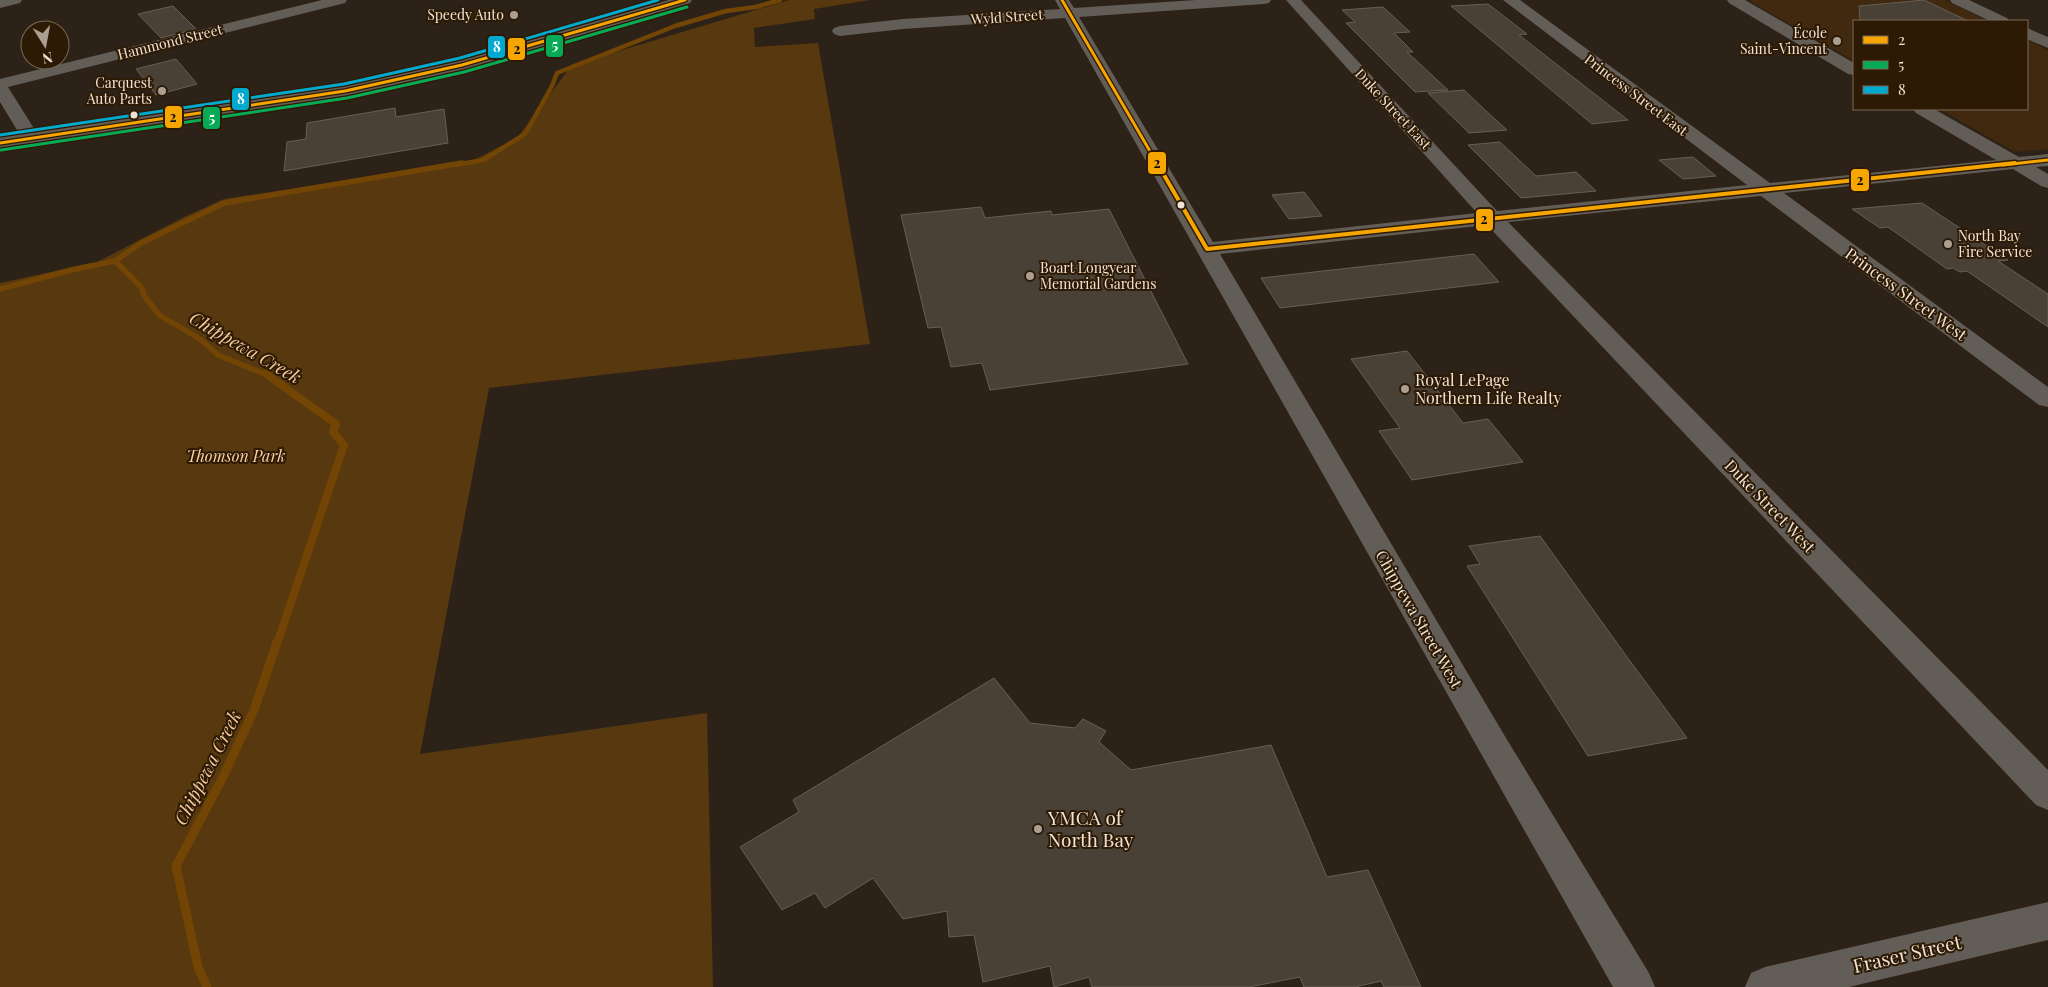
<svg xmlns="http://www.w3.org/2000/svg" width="2048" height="987" font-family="'Playfair Display',serif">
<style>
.built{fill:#40290e}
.green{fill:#58380f}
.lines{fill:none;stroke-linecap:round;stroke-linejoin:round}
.stream-far3{stroke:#724504;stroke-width:4.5}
.stream-far2{stroke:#724504;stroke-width:5.5}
.stream-far1{stroke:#724504;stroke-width:8}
.stream{stroke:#724504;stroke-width:9}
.building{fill:#494036;stroke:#685e55}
.minor{fill:#635d57;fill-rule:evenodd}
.major{fill:#645c53;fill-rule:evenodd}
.bus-1-far1-casing{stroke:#2d1a04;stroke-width:5.5}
.bus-1-casing{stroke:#2d1a04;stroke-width:7}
.bus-2-casing{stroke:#2d1a04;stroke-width:5.5}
.bus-3-casing{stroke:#2d1a04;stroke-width:5.5}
.bus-1-far1{stroke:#f7a600;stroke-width:3}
.bus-1{stroke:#f7a600;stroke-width:4}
.bus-2{stroke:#06aa56;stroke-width:3}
.bus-3{stroke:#00a9ce;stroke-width:3}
.poi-dot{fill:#ac9f92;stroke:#2d1a04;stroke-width:2}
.bus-dot{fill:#f0e3d5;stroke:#2d1a04;stroke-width:2}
.labels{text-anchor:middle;stroke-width:4;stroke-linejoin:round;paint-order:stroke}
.far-poi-label{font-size:14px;fill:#f0e3d5;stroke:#2d1a04;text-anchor:end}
.far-street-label{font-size:14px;fill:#f0e3d5;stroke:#2d1a04}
.street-label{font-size:16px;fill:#f0e3d5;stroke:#2d1a04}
.poi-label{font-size:16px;fill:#f0e3d5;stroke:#2d1a04;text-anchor:start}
.park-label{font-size:16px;font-style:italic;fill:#fcd0a3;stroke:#2d1a04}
.water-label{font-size:18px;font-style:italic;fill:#f5c99c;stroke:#2d1a04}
.near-poi-label{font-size:19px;fill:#f0e3d5;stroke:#2d1a04;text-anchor:start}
.near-street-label{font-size:19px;fill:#f0e3d5;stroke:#2d1a04}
.line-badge{stroke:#2d1a04;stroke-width:2}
.badge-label{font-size:14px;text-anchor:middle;font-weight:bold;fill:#fff}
.pale-badge-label{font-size:14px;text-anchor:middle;font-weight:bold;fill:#111}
</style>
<rect width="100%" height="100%" fill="#2d2217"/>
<path class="built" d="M 1748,0 L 1944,0 L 1988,21 L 1854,21 L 1854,61 Z
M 2027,40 L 2048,50 L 2048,149 L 2015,152 L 1939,109 L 2027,109 Z"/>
<path class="green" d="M 789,0 L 870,0 L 814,9 L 815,19 L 754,28 L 755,47 L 818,43 L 870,344 L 489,388 L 420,754 L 707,713 L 713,987 L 0,987 L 0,283 L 97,262 L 184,217 L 224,199 L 472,161 L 517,138 L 572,65 Z"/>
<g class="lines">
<path class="stream-far3" d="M 455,165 L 483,160 L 525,134 L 552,86 L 557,73 L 675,26 L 726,11 L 756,7 L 780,0"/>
<path class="stream-far2" d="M 0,289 L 71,270 L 115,261
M 267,375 L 218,355 L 200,339 L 159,315 L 145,297 L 141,287 L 115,261 L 141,243 L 224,203 L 462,163"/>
<path class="stream-far1" d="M 266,374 L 336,424 L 333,432 L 344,445 L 277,644"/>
<path class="stream" d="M 207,987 L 198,967 L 176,866 L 222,779 L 254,710 L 277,642"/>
</g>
<path class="building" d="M 1924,0 L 1968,21 L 1860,21 L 1859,6 Z
M 1488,4 L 1527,34 L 1519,35 L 1628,120 L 1592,124 L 1451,6 Z
M 173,6 L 196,29 L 161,38 L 138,14 Z
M 1383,7 L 1410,32 L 1394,33 L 1413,52 L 1407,52 L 1448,90 L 1415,92 L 1346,23 L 1355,22 L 1342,10 Z
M 176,59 L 197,84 L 156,95 L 136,69 Z
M 1464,90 L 1485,110 L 1507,130 L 1469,133 L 1428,93 Z
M 395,108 L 396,117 L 444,109 L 448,143 L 284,171 L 287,142 L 306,139 L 307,123 Z
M 1500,142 L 1536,176 L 1576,172 L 1596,191 L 1521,198 L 1468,145 Z
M 1693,157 L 1716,176 L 1683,179 L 1659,160 Z
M 1304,192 L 1322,216 L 1289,219 L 1272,195 Z
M 1922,203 L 2008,260 L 1998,261 L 2048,294 L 2048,327 L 1967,271 L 1960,272 L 1953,268 L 1947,269 L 1888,227 L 1880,228 L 1852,209 Z
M 981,207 L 985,218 L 1051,211 L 1052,215 L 1109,209 L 1188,364 L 990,390 L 982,363 L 951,367 L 941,327 L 928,328 L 901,215 Z
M 1474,254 L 1499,282 L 1280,308 L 1261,278 Z
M 1407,351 L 1463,423 L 1488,419 L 1523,462 L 1412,480 L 1379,431 L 1400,428 L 1351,359 Z
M 1540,536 L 1627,657 L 1687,738 L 1588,756 L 1467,566 L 1480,564 L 1469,546 Z
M 994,678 L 1030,723 L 1075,728 L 1083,719 L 1106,731 L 1099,742 L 1131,770 L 1271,745 L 1327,877 L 1368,870 L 1421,987 L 1384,987 L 1381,981 L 1355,987 L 1304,987 L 1300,977 L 1249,987 L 1092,987 L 1089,977 L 1054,987 L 1050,966 L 983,982 L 974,935 L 949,937 L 947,911 L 903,919 L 873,878 L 825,908 L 815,893 L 782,910 L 740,847 L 799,812 L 793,800 Z"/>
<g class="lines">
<path class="minor" d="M 0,0 L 22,0 L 20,3 L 0,8 Z
M 322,0 L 347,0 L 345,3 L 8,87 L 33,127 L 45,139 L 43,143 L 36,145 L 29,143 L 17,130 L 0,102 L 0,79 Z
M 1055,0 L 1069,0 L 1074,8 L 1196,0 L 1271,0 L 1269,3 L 1264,4 L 1079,17 L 1213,242 L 1477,213 L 1286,0 L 1301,0 L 1497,211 L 1747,185 L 1503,0 L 1520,0 L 1770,183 L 1996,160 L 1916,113 L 1913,109 L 1934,109 L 2019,157 L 2048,154 L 2048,166 L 2036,167 L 2048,174 L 2048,188 L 2041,186 L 2013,169 L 1784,193 L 2048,387 L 2048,407 L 2039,405 L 1761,196 L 1508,222 L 2048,770 L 2048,810 L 2036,805 L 1487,225 L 1220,254 L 1503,733 L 1649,973 L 1655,987 L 1613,987 L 1065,18 L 903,29 L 840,36 L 834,34 L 832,31 L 834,28 L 840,26 L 903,19 L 1060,9 Z
M 1727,0 L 1745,0 L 1854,63 L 1854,75 L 1848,74 L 1729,3 Z
M 1950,0 L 1969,0 L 2007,18 L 2010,21 L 1990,21 L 1952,3 Z
M 2027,28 L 2048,37 L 2048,48 L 2027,39 Z
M 2048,902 L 2048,940 L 1849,987 L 1745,987 L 1751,973 L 1765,967 Z"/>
<path class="major" d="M 669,0 L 692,0 L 690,3 L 468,69 L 345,96 L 0,149 L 0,137 L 345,86 L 459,61 Z"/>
<g class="bus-1-far1-casing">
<path id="bus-1-far1" d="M 1062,0 L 1158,165
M 0,143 L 345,91 L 462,65 L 685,0
M 2003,165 L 2048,160"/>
</g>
<g class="bus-1-casing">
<path id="bus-1" d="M 1157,163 L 1207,249 L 2015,163"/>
</g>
<g class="bus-2-casing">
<path id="bus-2" d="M 1,150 L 347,98 L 464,72 L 687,7"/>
</g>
<g class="bus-3-casing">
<path id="bus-3" d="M 0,135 L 344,84 L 460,58 L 658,0"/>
</g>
<use href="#bus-1-far1" class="bus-1-far1"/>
<use href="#bus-1" class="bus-1"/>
<use href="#bus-2" class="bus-2"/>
<use href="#bus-3" class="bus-3"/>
</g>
<g class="poi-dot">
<circle cx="514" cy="15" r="5"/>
<circle cx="1837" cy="41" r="5"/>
<circle cx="162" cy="91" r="5"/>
<circle cx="1948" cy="244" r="5"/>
<circle cx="1030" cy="276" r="5"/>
<circle cx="1405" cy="389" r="5"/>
<circle cx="1038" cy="829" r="5"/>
</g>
<g class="bus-dot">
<circle cx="134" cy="115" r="4.5"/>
<circle cx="1181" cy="205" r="4.5"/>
</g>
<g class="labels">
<g class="far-poi-label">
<text x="504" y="20">Speedy Auto</text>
<text x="1827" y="38">École<tspan x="1827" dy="16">Saint-Vincent</tspan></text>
<text x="152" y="88">Carquest<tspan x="152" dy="16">Auto Parts</tspan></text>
<text x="1958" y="241" text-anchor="start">North Bay<tspan x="1958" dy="16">Fire Service</tspan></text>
<text x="1040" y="273" text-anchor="start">Boart Longyear<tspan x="1040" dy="16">Memorial Gardens</tspan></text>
</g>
<g class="far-street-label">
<text transform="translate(1007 17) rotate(-4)" y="5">Wyld Street</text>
<text transform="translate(170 42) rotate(-14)" y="5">Hammond Street</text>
<text transform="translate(1636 95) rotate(37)" y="5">Princess Street East</text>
<text transform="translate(1393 109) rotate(47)" y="5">Duke Street East</text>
</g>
<g class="street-label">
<text transform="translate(1906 294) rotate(36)" y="6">Princess Street West</text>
<text transform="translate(1770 506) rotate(46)" y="6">Duke Street West</text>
<text transform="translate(1419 619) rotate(60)" y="6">Chippewa Street West</text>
</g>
<g class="poi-label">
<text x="1415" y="386">Royal LePage<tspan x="1415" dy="18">Northern Life Realty</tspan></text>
</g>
<g class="park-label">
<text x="236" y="462">Thomson Park</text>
</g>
<g class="water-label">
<text transform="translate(245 348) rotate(30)" y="6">Chippewa Creek</text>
<text transform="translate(208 768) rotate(-63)" y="6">Chippewa Creek</text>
</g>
<g class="near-poi-label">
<text x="1048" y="825">YMCA of<tspan x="1048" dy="22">North Bay</tspan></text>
</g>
<g class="near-street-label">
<text transform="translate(1907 954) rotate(-13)" y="7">Fraser Street</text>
</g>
</g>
<g class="line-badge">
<rect x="545" y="34" width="19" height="24" rx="5" fill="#06aa56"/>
<rect x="487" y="35" width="19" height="24" rx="5" fill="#00a9ce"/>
<rect x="507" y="37" width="19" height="24" rx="5" fill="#f7a600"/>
<rect x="231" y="87" width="19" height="24" rx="5" fill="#00a9ce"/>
<rect x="164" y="105" width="19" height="24" rx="5" fill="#f7a600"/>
<rect x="202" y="106" width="19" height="24" rx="5" fill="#06aa56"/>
<rect x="1147" y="151" width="20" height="24" rx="5" fill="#f7a600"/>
<rect x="1850" y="168" width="20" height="24" rx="5" fill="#f7a600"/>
<rect x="1475" y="208" width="19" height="24" rx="5" fill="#f7a600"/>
</g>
<g class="badge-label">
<text x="555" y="50">5</text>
<text x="497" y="52">8</text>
<text x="241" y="104">8</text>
<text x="212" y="123">5</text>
</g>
<g class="pale-badge-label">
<text x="517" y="54">2</text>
<text x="173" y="122">2</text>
<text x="1157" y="168">2</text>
<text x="1860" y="185">2</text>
<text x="1484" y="224">2</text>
</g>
<rect x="1853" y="20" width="175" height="90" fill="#2d1a04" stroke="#7b6a58"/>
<rect x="1863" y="36" width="25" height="8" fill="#f7a600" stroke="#7b6a58"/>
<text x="1898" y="45" font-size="15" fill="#f0e3d5">2</text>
<rect x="1863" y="61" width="25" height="8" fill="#06aa56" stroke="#7b6a58"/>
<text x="1898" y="70" font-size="15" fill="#f0e3d5">5</text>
<rect x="1863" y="86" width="25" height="8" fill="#00a9ce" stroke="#7b6a58"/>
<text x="1898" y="95" font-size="15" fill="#f0e3d5">8</text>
<g transform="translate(45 45) rotate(169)"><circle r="24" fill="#2d1a04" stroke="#7b6a58"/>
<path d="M0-4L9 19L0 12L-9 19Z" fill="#ac9f92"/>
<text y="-8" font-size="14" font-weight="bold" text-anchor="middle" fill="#f0e3d5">N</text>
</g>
</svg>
